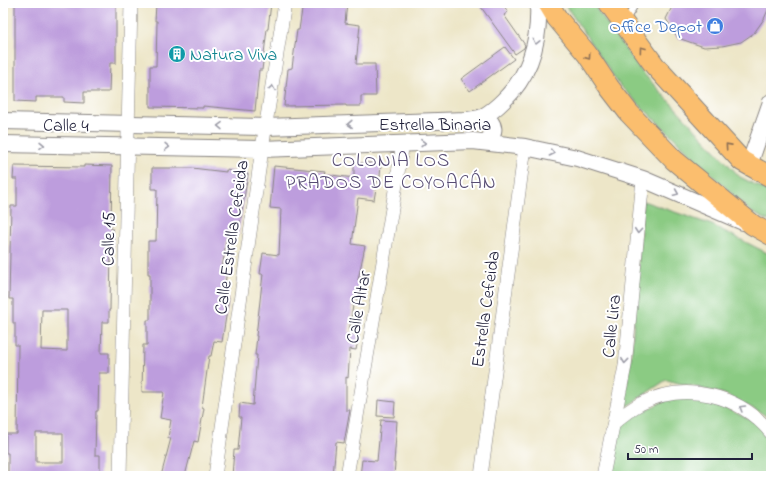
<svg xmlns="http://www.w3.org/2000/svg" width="774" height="479" font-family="'Indie Flower',sans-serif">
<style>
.green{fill:#8bcb83;stroke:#56765f}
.building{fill:#bd9ddd;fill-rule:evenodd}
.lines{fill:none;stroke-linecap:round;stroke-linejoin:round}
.service-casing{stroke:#888482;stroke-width:8}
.minor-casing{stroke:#888482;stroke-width:14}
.tertiary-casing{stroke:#888482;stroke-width:18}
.primary-casing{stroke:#888482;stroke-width:22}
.service{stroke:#fff;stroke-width:6}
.minor{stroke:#fff;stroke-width:13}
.tertiary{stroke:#fff;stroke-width:16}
.primary{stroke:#fbbe6e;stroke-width:20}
.oneway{stroke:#9c9ca7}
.oneway2{stroke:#8e7054}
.labels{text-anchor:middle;stroke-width:4;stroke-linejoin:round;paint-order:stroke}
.shop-label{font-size:18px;fill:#366cbe;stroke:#fff;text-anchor:end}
.culture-label{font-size:18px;fill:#0d838f;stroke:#fff;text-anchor:start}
.street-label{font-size:18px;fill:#22223b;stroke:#fff}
.neighbourhood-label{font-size:19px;letter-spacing:1px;fill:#584d74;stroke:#fff}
</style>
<rect width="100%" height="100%" fill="#fff"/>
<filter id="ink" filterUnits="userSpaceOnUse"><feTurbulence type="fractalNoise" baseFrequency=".025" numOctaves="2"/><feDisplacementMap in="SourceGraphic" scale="8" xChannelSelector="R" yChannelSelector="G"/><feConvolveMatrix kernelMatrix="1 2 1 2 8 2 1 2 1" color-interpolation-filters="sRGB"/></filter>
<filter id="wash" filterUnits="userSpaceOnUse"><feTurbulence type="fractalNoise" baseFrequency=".012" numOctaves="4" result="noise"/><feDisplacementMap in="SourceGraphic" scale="16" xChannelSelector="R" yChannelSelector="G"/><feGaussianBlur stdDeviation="0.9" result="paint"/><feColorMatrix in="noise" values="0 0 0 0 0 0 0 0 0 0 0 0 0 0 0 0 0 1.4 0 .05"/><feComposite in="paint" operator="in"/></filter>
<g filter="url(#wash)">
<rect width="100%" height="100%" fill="#ede6c8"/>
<path class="green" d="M 564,3 L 592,3 L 642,72 L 740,177 L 771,193 L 771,222 L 751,212 L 620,86 Z
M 643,201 L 712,225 L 771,255 L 771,419 L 760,412 L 724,394 L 666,380 L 623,409 L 631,359 Z
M 671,397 L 688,397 L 707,404 L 725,408 L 771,429 L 771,476 L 606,476 L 616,433 L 623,423 Z"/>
<g id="blocks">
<path class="building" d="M 15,3 L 61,3 L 61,5 L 101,5 L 101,4 L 116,4 L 116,63 L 110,63 L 109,92 L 84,92 L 84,103 L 64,102 L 64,97 L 36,97 L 36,102 L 15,101 Z
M 172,3 L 271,3 L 268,29 L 267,29 L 262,70 L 259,70 L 255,111 L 203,106 L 203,108 L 150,107 L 150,66 L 156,66 L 157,21 L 155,21 L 156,4 L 172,4 Z
M 303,3 L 347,3 L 345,23 L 360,25 L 356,64 L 375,64 L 376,96 L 361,96 L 361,106 L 346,106 L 346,105 L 284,106 L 288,69 L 292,68 L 297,30 L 299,30 Z
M 478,3 L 502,3 L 508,12 L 504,15 L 525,45 L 524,48 L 515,54 Z
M 674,3 L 771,3 L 764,19 L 754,33 L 741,42 L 722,46 L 704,47 L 678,38 L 666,19 Z
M 505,47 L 514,59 L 470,91 L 461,79 Z
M 354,163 L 381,163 L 380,177 L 378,177 L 374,200 L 358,198 L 352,244 L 365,246 L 358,280 L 362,280 L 360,300 L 354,299 L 349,332 L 359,334 L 356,350 L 350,349 L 348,378 L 346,377 L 346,410 L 350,410 L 344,443 L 336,442 L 333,476 L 232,476 L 234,450 L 238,450 L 241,417 L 239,417 L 240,403 L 253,405 L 257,355 L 255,355 L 257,336 L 256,336 L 263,274 L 260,274 L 263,253 L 279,255 L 281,209 L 270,208 L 274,166 L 325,171 L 324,174 L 354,178 Z
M 84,165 L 112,166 L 111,229 L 113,229 L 113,247 L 111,247 L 110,310 L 109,310 L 109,322 L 102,322 L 101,353 L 109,353 L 109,373 L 99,373 L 98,411 L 96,411 L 95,455 L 100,455 L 100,476 L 8,476 L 8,453 L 6,453 L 6,434 L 17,434 L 18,345 L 15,345 L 15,323 L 13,323 L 13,299 L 9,299 L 11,206 L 17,206 L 17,179 L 13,179 L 14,166 L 84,167 ZM 42,310 L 67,310 L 67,351 L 41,350 ZM 36,433 L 63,433 L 63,462 L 36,462 Z
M 152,168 L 192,168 L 226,172 L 226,170 L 248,174 L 238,236 L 227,234 L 222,270 L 227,271 L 223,296 L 229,297 L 222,342 L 214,341 L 211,356 L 209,356 L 202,407 L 204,408 L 198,442 L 194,441 L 185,476 L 161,476 L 171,438 L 168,438 L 171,420 L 160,418 L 164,392 L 142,392 L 143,345 L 147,345 L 147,320 L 150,320 L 150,274 L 148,274 L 148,241 L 156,241 L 157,189 L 152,189 Z
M 378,400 L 395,402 L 394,417 L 377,416 Z
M 381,420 L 397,421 L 394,463 L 395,463 L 394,476 L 360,476 L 362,460 L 377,461 Z"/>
</g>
</g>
<g filter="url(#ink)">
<use href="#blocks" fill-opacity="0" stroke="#888482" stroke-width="1"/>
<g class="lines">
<g class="service-casing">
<path id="service" d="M 626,20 L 636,3"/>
</g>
<g class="minor-casing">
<path id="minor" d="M 615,422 C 623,415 631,409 640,404 C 685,381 739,394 771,433
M 120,476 L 131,3
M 215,476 L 262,149 L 285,3
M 347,476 L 403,143
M 481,476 L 525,147
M 603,476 L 625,366 L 643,179"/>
</g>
<g class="tertiary-casing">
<path id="tertiary" d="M 483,117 C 496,123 497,134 485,142
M 3,121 L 266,127 L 466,120 C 472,119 479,119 484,116 C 491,112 498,106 503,101 C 531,74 540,40 538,3
M 3,144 L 262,149 L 473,141 L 525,147 L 577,158 L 643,179 L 743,222
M 749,165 L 771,102"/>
</g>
<g class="primary-casing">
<path id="primary" d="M 548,3 L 557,18 L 587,54 L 609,87 L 629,113 L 674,160 L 753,225 L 771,235
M 609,3 L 655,66 L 742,161 L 771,177"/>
</g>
<use href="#service" class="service"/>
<use href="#minor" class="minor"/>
<use href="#tertiary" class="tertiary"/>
<use href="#primary" class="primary"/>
</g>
<defs><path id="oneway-chevron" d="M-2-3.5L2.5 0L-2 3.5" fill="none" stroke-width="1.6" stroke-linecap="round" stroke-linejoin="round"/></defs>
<g class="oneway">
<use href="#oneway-chevron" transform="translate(536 42) rotate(103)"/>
<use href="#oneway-chevron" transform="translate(272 88) rotate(-81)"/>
<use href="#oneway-chevron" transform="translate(350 124) rotate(178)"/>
<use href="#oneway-chevron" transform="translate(220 126) rotate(-179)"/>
<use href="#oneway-chevron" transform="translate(423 143) rotate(-2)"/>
<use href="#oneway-chevron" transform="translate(42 145) rotate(1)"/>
<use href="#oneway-chevron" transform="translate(167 147) rotate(1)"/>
<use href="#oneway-chevron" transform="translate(552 153) rotate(12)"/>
<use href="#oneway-chevron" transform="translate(676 193) rotate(23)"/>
<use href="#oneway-chevron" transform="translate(638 231) rotate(95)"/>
<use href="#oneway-chevron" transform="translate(625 361) rotate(96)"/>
<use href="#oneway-chevron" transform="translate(742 408) rotate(-149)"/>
</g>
<g class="oneway2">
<use href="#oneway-chevron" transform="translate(642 49) rotate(-126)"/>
<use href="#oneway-chevron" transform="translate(588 57) rotate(55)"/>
<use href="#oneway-chevron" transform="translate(728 146) rotate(-132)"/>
</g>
</g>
<defs>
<g id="shop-disc" transform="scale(0.9)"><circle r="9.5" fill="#3f7fe0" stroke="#fff"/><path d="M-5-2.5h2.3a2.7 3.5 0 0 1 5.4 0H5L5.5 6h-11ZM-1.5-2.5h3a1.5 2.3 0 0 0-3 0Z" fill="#fff"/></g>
<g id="building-disc" transform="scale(0.9)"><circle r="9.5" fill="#0f9aa8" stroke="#fff"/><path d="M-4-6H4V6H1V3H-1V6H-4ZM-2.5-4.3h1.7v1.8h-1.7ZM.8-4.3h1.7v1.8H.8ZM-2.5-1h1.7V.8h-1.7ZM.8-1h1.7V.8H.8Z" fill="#fff"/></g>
</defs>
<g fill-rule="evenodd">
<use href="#shop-disc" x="715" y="26"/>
<use href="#building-disc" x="177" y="54"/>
</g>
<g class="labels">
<g class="shop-label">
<text x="702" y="32">Office Depot</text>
</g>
<g class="culture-label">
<text x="190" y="60">Natura Viva</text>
</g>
<g class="street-label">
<text x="435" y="130">Estrella Binaria</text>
<text transform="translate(66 125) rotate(1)" y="6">Calle 4</text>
<text transform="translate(231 237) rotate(-82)" y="6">Calle Estrella Cefeida</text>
<text transform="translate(108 239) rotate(-89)" y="6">Calle 15</text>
<text transform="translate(358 307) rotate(-80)" y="6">Calle Altar</text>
<text transform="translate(485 309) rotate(-82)" y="6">Estrella Cefeida</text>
<text transform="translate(611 326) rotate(-84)" y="6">Calle Lira</text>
</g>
<g class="neighbourhood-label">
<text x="391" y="166">COLONIA LOS<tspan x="391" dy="22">PRADOS DE COYOACÁN</tspan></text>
</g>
</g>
<rect width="774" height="479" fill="none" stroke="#fff" stroke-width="16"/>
<path d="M628 453v6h124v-6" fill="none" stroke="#22223b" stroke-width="2"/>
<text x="634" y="453" font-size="12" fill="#22223b" stroke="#ffffff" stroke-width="3" paint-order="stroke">50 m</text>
</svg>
